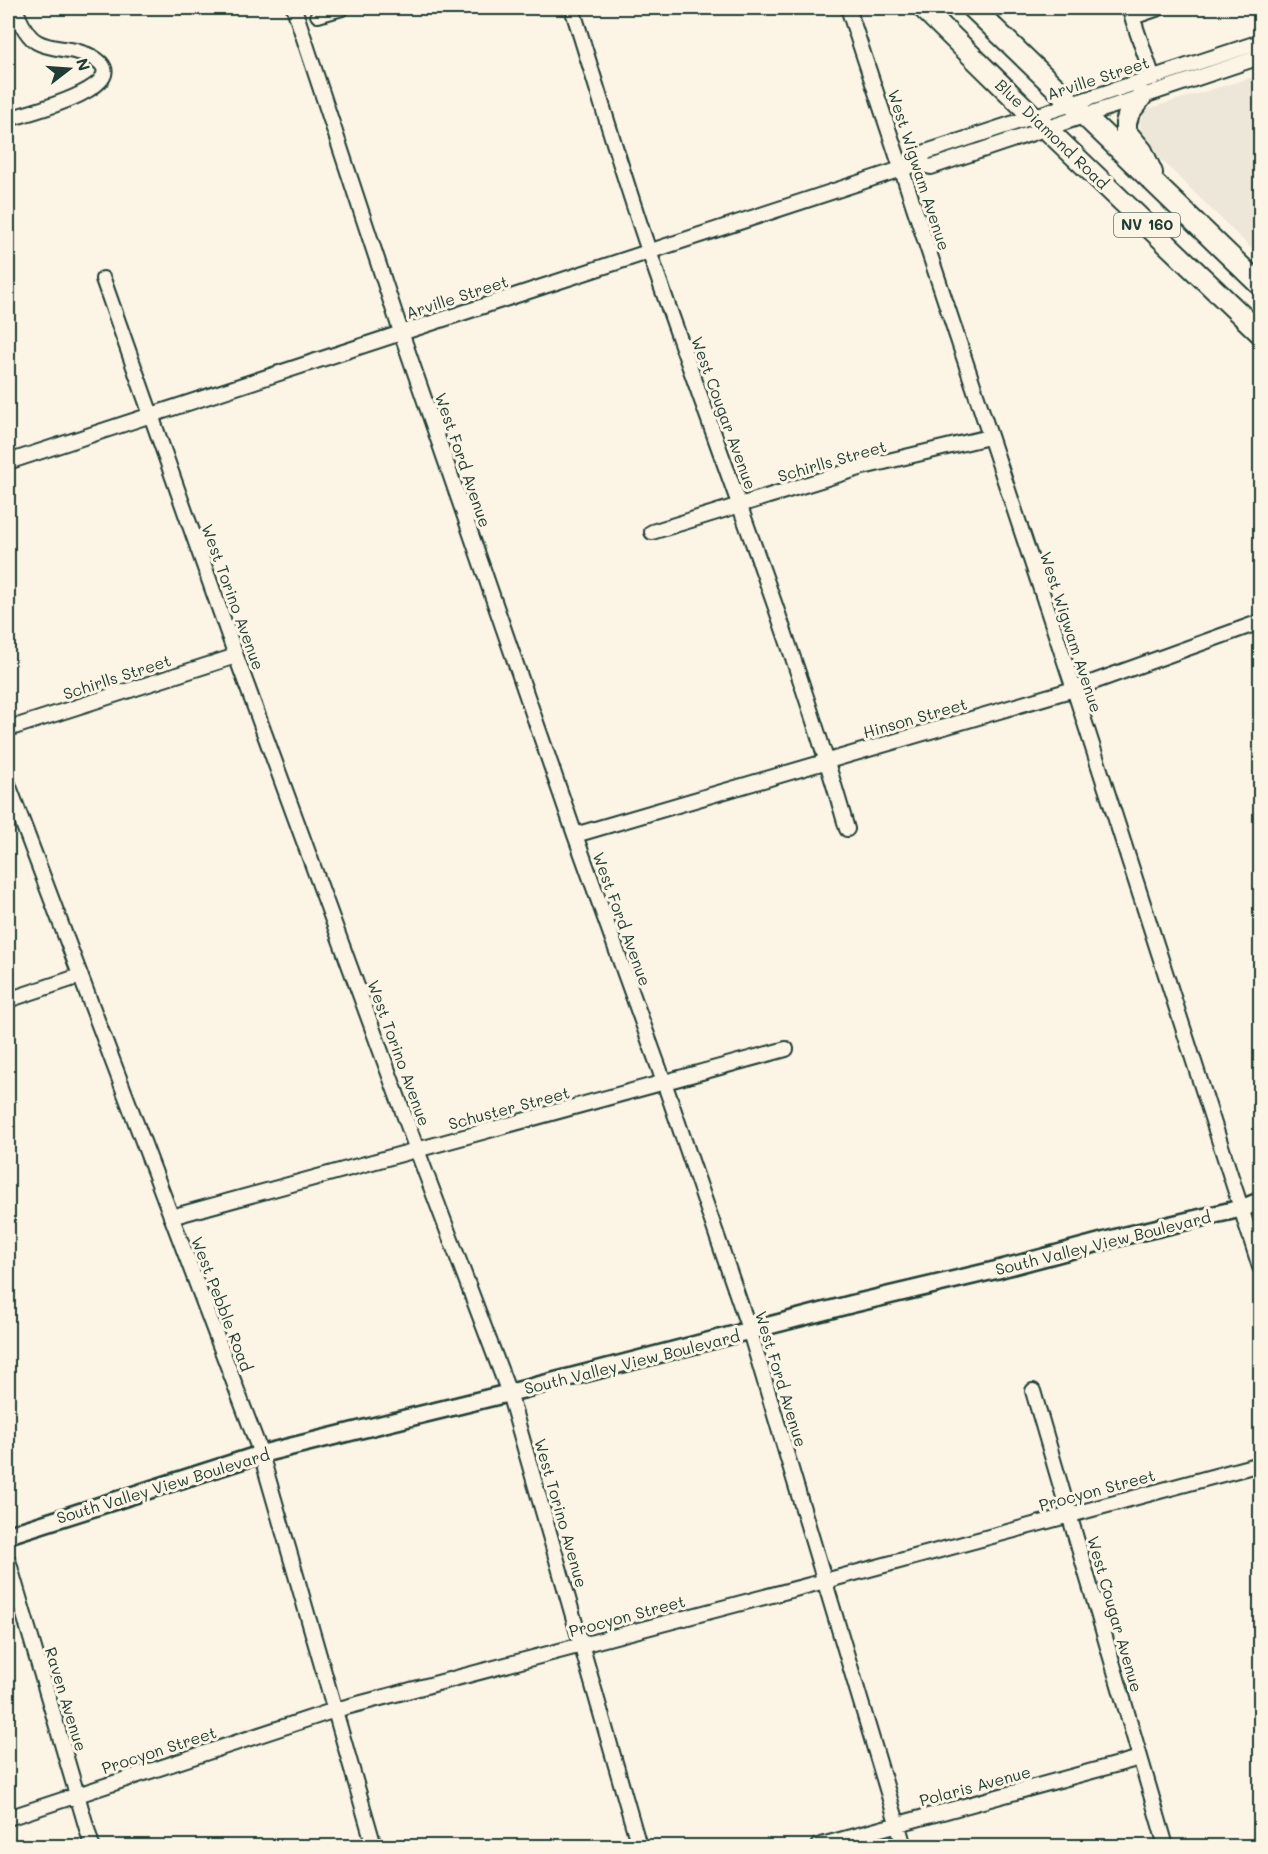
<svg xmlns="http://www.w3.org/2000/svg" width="1268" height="1854" font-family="Mali,sans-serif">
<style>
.built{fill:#ece7d8}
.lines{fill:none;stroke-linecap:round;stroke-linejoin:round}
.minor-casing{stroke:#1f3d34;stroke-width:18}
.major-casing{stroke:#1f3d34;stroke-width:21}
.highway-casing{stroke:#1f3d34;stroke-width:24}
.minor{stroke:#fcf5e5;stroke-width:14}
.major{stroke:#fcf5e5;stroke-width:16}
.highway{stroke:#fcf5e5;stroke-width:20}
.labels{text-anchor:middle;stroke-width:6;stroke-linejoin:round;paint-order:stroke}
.shield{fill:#fcf5e5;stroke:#617469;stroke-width:1.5}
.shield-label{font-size:15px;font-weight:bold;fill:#1f3d34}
.street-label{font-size:16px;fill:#1f3d34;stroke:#fcf5e5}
</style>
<rect width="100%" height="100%" fill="#fcf5e5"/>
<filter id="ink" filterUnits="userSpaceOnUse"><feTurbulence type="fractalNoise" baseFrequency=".0167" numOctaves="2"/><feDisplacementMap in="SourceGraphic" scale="12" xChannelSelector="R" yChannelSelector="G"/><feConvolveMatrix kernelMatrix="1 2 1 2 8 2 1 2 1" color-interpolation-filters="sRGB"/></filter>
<g filter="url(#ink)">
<path class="built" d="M 1260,75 L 1260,257 L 1141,140 L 1140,121 L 1147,109 Z"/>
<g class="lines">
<g class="minor-casing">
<path id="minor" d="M 294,8 L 401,332 L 575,835 L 664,1082 L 750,1332 L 904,1846
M 572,8 C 598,90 622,173 650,254 C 716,446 791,635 847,829
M 848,8 L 1074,689 L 1260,1267
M 1129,8 L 1153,78
M 318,15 L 342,8
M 1133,17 L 1159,8
M 8,119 C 21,115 140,86 94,58 C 76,47 52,51 37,42 C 26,36 19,19 15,8
M 917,164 L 926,152 L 1260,42
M 103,279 L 236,656 L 417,1150 L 509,1393 L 639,1846
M 8,462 L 901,169 L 917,164 L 931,167 L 1260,57
M 652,532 L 863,467 L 989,437
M 8,729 L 236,656
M 8,784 L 261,1454 L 374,1846
M 575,835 L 1074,689 L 1260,622
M 8,1000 L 80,976
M 171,1217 L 786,1049
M 1033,1391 L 1166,1846
M 8,1560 L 92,1846
M 8,1818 L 335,1710 L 825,1581 L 1260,1464
M 818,1846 L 1140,1758"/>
</g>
<g class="major-casing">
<path id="major" d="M 8,1535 L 261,1454 L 509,1393 L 852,1304 L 996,1270 L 1127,1235 L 1243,1208 L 1260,1201"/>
</g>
<g class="highway-casing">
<path id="highway" d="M 923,8 L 1034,117 L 1260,333
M 973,8 L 1260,285
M 1142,96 L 1129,113 L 1126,123 L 1126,132 L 1142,151 L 1152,173"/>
</g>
<use href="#minor" class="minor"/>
<use href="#major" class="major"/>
<use href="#highway" class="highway"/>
</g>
</g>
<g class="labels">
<rect class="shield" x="1114" y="213" width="66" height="24" rx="4.5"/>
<g class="shield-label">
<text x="1147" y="230">NV 160</text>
</g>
<g class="street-label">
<text transform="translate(1098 78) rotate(-18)" y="6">Arville Street</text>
<text transform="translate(1052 134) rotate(44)" y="6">Blue Diamond Road</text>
<text transform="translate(919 170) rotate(72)" y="6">West Wigwam Avenue</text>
<text transform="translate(457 297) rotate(-18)" y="6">Arville Street</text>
<text transform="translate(724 413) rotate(70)" y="6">West Cougar Avenue</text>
<text transform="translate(463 460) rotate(71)" y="6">West Ford Avenue</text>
<text transform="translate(832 461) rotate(-16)" y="6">Schirlls Street</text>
<text transform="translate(233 597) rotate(70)" y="6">West Torino Avenue</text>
<text transform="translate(1071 632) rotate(72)" y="6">West Wigwam Avenue</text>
<text transform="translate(117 677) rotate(-18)" y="6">Schirlls Street</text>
<text transform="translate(915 718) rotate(-16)" y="6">Hinson Street</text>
<text transform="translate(622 919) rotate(70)" y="6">West Ford Avenue</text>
<text transform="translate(399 1053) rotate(70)" y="6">West Torino Avenue</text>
<text transform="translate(509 1108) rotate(-15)" y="6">Schuster Street</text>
<text transform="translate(1103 1243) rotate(-14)" y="6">South Valley View Boulevard</text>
<text transform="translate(222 1304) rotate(69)" y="6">West Pebble Road</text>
<text transform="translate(632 1362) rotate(-14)" y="6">South Valley View Boulevard</text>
<text transform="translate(781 1379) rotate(73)" y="6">West Ford Avenue</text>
<text transform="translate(163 1486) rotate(-17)" y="6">South Valley View Boulevard</text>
<text transform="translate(1097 1490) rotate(-15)" y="6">Procyon Street</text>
<text transform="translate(561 1513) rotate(74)" y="6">West Torino Avenue</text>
<text transform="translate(1115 1614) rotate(74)" y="6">West Cougar Avenue</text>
<text transform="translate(627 1616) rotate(-15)" y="6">Procyon Street</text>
<text transform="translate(66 1699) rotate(73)" y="6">Raven Avenue</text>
<text transform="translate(159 1750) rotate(-18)" y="6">Procyon Street</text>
<text transform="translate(975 1786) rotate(-15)" y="6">Polaris Avenue</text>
</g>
</g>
<rect width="1268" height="1854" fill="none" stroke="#fcf5e5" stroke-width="30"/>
<rect x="15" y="15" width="1238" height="1824" fill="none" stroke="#1f3d34" stroke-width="2" filter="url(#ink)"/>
<g transform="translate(69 69) rotate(73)" stroke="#fcf5e5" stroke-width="4.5" paint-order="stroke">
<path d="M0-4.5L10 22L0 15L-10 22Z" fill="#1f3d34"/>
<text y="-9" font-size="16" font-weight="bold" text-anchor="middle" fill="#1f3d34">N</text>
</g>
</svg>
